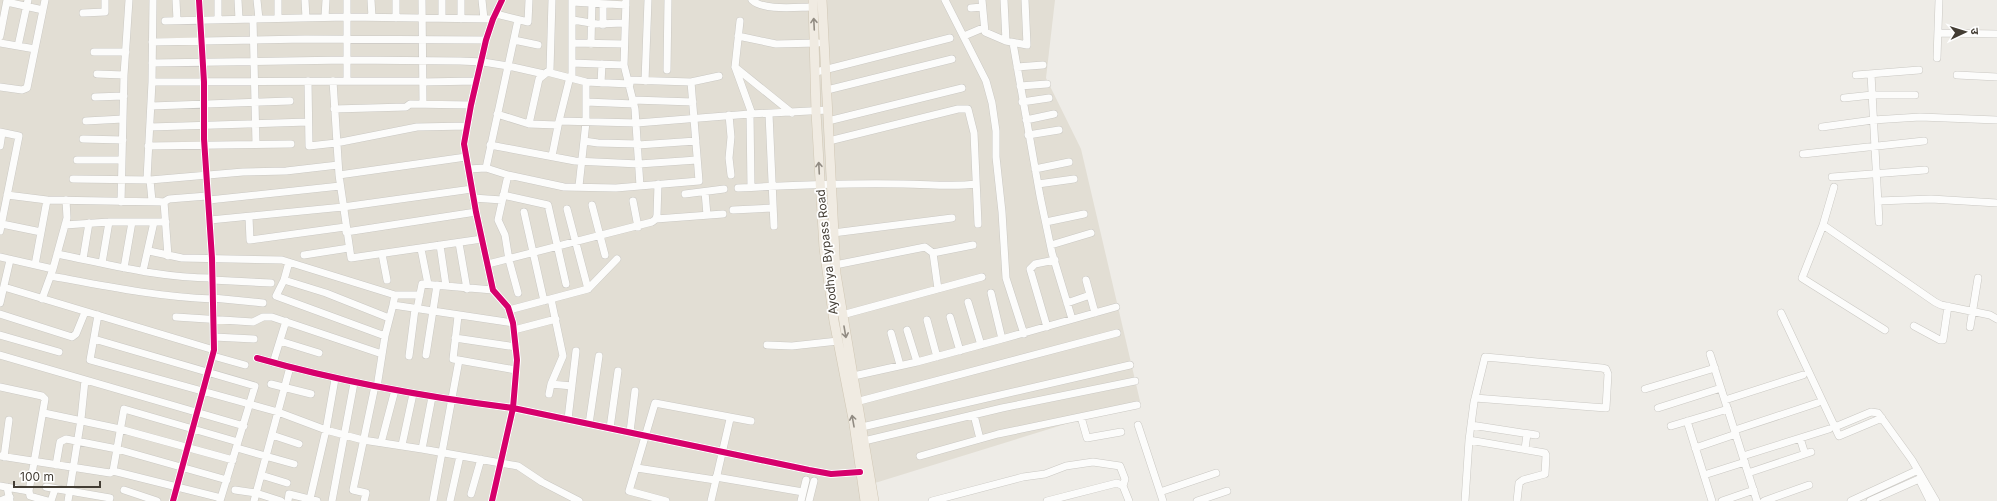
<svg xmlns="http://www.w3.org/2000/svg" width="1997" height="501" font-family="Inter,'Noto Sans Devanagari',sans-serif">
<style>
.residential{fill:#e2ded4}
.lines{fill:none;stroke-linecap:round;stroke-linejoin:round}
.minor-casing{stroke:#cac8c3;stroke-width:8}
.major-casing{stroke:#d0c7b5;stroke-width:10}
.minor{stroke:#fcfcfb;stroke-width:7}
.major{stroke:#f0ebe2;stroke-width:9}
.cycleway-casing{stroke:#fff;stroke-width:8}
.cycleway{stroke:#d6006c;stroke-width:6}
.oneway{stroke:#918b82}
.labels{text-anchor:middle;stroke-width:3.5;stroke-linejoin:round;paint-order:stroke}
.street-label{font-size:12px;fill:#433d34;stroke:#fff}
</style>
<rect width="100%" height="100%" fill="#eeece7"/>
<path class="residential" d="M 0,0 L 1055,0 L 1046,78 L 1081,149 L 1140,401 L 862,487 L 865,501 L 0,501 Z"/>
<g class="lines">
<g class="minor-casing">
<path id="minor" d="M 176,0 L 177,20
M 218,0 L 218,20
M 238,0 L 239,19
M 257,0 L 259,19
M 278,0 L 278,18
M 305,0 L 306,18
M 371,0 L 372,17
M 422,0 L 423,104
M 442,0 L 442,18
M 461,0 L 461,19
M 482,0 L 484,19
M 626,0 L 624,65 L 635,109 L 640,186
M 752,0 C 763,11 797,7 813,7
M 945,0 L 986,81 L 992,103 L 996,131 L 996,157 L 1002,212 L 1006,278 L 1024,334
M 982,0 L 985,32 L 1006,41 L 1027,45 L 1025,0
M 1004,0 L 1006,41
M 7,2 L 43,10
M 572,2 L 626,5
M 971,8 L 982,7
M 83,13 L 105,12 L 105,0
M 496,14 L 528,22 L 529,0
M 325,17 L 326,0
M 396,18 L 396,0
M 253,19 L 256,144
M 573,20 L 597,24 L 624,23
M 165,21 L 347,17 L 493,19
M 740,21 L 735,67 L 752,114
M 603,25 L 603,4
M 1938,33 L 1997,34
M 0,36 L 7,0
M 738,36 L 776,44 L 818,43
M 964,36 L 983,28
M 514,40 L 538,45
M 152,42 L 305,39 L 486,40
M 0,43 L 35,49
M 573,43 L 624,44
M 1013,43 L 1040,196 L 1052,253 L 1072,319
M 591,44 L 592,0
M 18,46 L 28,0
M 94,52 L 126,52
M 1937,58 L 1939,0
M 152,63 L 347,60 L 460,61 L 483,62 L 508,66 L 544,74
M 572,63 L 624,65
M 735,67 L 792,113
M 1017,67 L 1043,65
M 667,70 L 668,0
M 547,72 L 586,82 L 630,84
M 816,72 L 950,38
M 97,74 L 124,75
M 1871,74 L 1879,222
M 1856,75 L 1919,70
M 1957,75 L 1997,77
M 572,77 L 572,0
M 628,80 L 691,82 L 719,76
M 308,81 L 309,146 L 336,143 L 417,127 L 468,126
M 333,81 L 339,175 L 351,258 L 482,239
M 347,81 L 347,0
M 645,81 L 648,0
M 152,82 L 422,81
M 422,82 L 477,81
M 601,83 L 602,64
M 1020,86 L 1047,84
M 0,87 L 22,90 L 27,88 L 45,0
M 827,90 L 952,59
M 95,97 L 124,96
M 1844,98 L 1872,95 L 1915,95
M 633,100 L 693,102
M 586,102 L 634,104
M 1022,102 L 1049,98
M 151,106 L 290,101
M 334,109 L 406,107 L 410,104 L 471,105
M 497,114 L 529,124 L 558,125
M 750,114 L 751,187
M 769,114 L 774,226
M 729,115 L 731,137 L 729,158 L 731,175
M 1026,120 L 1054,114
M 86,121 L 123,119
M 559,121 L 637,123 L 750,114 L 828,110
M 828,121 L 962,88
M 529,124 L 539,79 L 550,70 L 552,0
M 150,127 L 308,122
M 1822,127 L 1873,120 L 1920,117 L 1997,120
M 0,132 L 19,136 L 0,231
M 1028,135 L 1059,130
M 83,139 L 123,140
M 584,141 L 598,143 L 638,144
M 829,141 L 958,109 L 968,109 L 974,133 L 978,224
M 490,145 L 575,161 L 639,164 L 697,160
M 638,145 L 696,141
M 0,146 L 2,133
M 148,146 L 291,144
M 1803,154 L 1924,141
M 552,156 L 559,121 L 570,77
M 77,160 L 122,160
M 486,168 L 518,20
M 468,169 L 486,168 L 508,175 L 564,187 L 616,188 L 699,181 L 691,82
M 1035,169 L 1069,162
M 339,175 L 466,157
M 508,175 L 498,220 L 505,235 L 509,260 L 518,293
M 1832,177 L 1925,170
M 73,179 L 150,180 L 243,172 L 286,171 L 338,165
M 147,179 L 152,82 L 153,0
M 150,180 L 152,201 L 164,202 L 168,256
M 1038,184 L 1074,179
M 579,186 L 586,122 L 586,82
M 1834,187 L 1823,225 L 1802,278 L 1885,330
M 738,188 C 793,185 848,183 903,184 C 928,184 951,187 976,184
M 705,192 L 707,215
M 685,194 L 724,189
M 7,195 L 47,200 L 164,202 L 169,199 L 207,196
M 503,195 L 548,205 L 566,284
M 473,198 L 502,200
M 209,200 L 340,186
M 633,201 L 638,227
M 1878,201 L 1931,199 L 1997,203
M 121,202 L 124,75 L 129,0
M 592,205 L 605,255
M 567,209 L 588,289
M 733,210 L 773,208
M 524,212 L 544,301
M 249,217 L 250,240 L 345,227
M 656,219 L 723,214
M 210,220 L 343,207 L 472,189
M 1046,222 L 1084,214
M 2,224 L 41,232
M 65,225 L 109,222 L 166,222
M 1823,225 L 1935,302 L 1941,305 L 1990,315 L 1997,319
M 346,232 L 476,212
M 833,233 L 952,218
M 459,243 L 467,289
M 440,245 L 446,286
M 1051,245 L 1091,233
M 421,249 L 428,284
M 149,251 L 182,258 L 282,260 L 395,295 L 393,305 L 513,323
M 933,253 L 973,245
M 57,254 C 108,264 159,278 212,278
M 382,254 L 387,280
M 304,255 L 349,248
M 0,257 L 53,269
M 83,259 L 89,223
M 289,262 L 284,280 L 326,293 L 389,318
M 102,263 L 109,222
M 488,264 L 652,222 L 656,219 L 657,215 L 658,184
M 35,265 L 47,200
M 835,265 L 925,247 L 933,253 L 938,289
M 124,268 L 132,222
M 143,271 L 154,222
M 51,276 C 105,286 158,297 213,299
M 212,280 L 271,283
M 284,280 L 276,296 L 385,336
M 1086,280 L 1095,313
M 4,287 L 214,350
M 991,293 L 1002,339
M 395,295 L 420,295
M 213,298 L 263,303
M 42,299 L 53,269 L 67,218 L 66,200
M 968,302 L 981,345
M 0,303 L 10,260
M 1067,303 L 1090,295
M 417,309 L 422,284 L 493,290
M 509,310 L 588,289 L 617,259
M 1781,313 L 1839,436 L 1882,418
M 0,314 L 72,337 L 76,334 L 85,312
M 98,315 L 90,360 L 278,412 L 326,430 L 363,440 L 422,449 L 518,466 L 542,482 L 579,501
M 842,315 L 982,277
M 458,316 L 453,359 L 516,370
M 176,317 L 253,322 L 263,317 L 272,317 L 382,354
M 950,317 L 960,351
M 927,320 L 937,357
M 1914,326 L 1940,340 L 1943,340 L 1948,306
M 1047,327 L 1030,269 L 1035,264 L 1055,260
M 1970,327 L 1978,278
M 514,330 L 556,319
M 907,330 L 917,362
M 891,333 L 900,365
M 0,335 L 59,352
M 214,337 L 254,339
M 455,338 L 516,347
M 94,339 L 255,386 L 220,501
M 280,341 L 319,353
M 767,345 L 792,346 L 838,341
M 1710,354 L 1757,501
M 0,355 L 244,426
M 426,355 L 437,285
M 213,356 L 245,365
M 409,356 L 415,309
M 257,358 C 341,382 426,397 513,408 L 517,360 L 513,323 L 508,307 L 493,290 L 476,212 L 464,144 L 471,105 L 486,40 L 493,19 L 502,0
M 273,363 L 286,321
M 849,377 L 917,362 L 1002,339 L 1116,307
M 271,384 L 311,394
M 551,384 L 572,386
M 0,387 L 42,396 L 45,399 L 29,491 L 30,496 L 48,501
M 377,387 L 385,336 L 393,305
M 1645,389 L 1715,368
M 549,394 L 551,384 L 563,356 L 551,299
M 1725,400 L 1803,375
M 852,403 L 1117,333
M 1658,408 L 1721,388
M 44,413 L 120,429 L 233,460
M 974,415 L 980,439
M 1081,417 L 1087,438 L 1121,432
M 568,419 L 576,351
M 1687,421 L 1712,501
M 589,424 L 599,356
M 1138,425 L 1163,501
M 1471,425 L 1536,435
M 1671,426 L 1728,409
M 862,427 L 1130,365
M 1835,427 L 1871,412 L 1878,413 L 1912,460 L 1936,501
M 610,428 L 618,371
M 1735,430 L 1817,403
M 630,432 L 635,391
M 272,435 L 299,444
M 1800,438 L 1805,454
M 1469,440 L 1545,453 L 1546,455 L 1545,474 L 1523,480 L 1519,483 L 1517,501
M 864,441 L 1002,408 L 1135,381
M 381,443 L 395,390
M 402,445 L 413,394
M 237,448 L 294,464
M 1695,448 L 1736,434
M 422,449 L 432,397
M 1525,449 L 1527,434
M 0,456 L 110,473 L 113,471 L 124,409 L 238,442
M 920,456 L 998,434 L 1137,405
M 1743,456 L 1829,429
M 4,457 L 9,420
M 56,465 L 60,442 L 66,439 L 117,449 L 227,480
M 637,468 L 715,480
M 113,471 L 221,498
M 1748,473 L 1811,452
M 261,475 L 287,483
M 1704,475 L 1745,462
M 716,477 L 803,492
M 0,486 L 29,491
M 7,487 L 10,501
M 46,487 L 110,498 L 109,501
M 124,490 L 157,501
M 235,490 L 256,493 L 281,501
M 1160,492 L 1216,473
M 471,494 L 481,459
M 310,499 L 326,430 L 335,379
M 0,501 L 10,497
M 51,501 L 55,489
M 68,501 L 81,419 L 85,380
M 173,501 L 214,350 L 212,258 L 204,139 L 204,82 L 199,0
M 254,501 L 290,367
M 288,501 L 289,494 L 317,501
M 332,501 L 354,383
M 364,501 L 366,493 L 353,490 L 375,386
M 433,501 L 459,360
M 450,501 L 460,456
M 492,501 L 513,408 L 809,470 L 831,474 L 860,472
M 666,501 L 629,491 L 655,403 L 751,421
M 711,501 L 730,419
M 801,501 L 806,480
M 809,501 L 814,481
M 932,501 L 1023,477 L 1045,474 L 1066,466 L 1093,462 L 1120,466 L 1125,479 L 1123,486
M 1047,501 L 1117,483 L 1123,486 L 1129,501
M 1197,501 L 1227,491
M 1465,501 L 1469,440 L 1474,402 L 1475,398 L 1485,357 L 1602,368 L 1606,369 L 1608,374 L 1606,408 L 1475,398
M 1722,501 L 1754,490
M 1764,501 L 1809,485
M 1851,501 L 1918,470
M 1870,501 L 1919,479 L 1930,501"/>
</g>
<g class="major-casing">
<path id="major" d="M 813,0 L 816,112 L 824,248 L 834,321 L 854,424 L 865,501
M 822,0 L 836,274 L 874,501"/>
</g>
<use href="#minor" class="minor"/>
<use href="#major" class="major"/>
<g class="cycleway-casing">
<path id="cycleway" d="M 257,358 C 341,382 426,397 513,408 L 517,360 L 513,323 L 508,307 L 493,290 L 476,212 L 464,144 L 471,105 L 486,40 L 493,19 L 502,0
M 173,501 L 214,350 L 212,258 L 204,139 L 204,82 L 199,0
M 492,501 L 513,408 L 809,470 L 831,474 L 860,472"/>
</g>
<use href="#cycleway" class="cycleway"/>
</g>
<defs><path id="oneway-shaft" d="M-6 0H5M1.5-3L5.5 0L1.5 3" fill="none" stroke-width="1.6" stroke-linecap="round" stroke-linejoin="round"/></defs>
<g class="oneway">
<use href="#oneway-shaft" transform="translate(814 24) rotate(-93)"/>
<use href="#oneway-shaft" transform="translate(819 168) rotate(-93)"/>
<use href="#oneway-shaft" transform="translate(845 332) rotate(80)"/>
<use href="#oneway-shaft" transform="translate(853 421) rotate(-100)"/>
</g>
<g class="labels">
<g class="street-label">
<text transform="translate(827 252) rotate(-96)" y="4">Ayodhya Bypass Road</text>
</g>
</g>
<g transform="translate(1965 32) rotate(86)" stroke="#ffffff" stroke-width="3" paint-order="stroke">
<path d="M0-3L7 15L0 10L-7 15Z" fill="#433d34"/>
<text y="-6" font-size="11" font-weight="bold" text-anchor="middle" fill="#433d34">उ</text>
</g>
<path d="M14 481v6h86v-6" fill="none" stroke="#433d34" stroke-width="2"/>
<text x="20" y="481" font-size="12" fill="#433d34" stroke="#ffffff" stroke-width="3" paint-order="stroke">100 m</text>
</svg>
